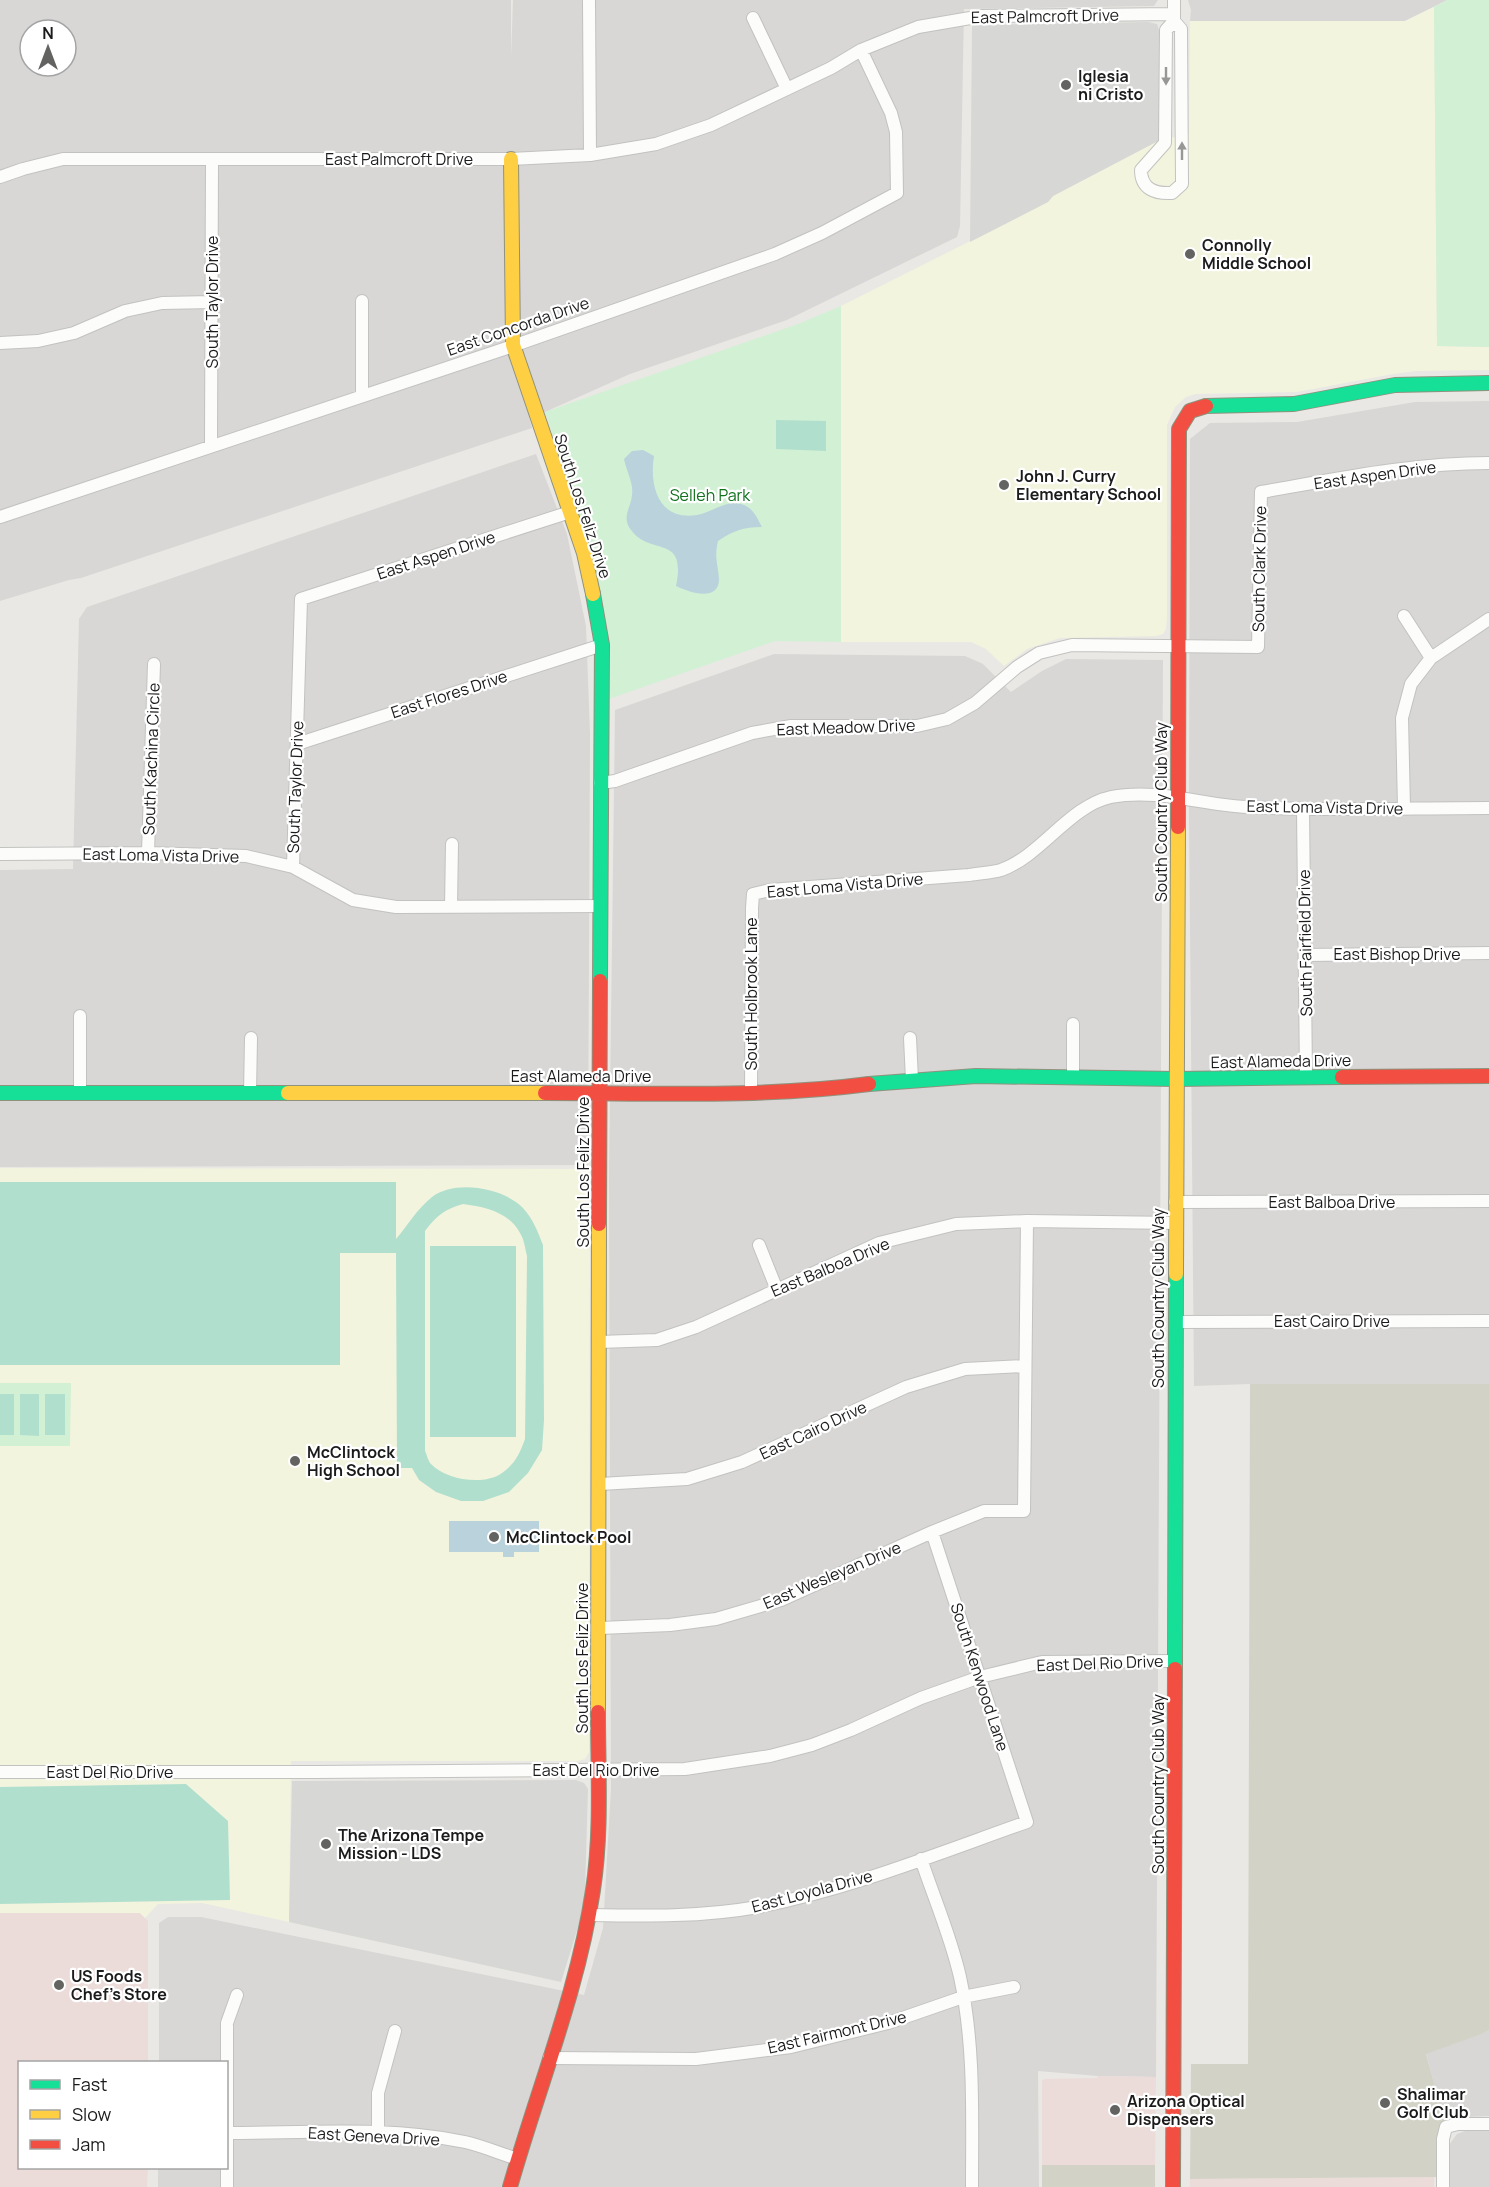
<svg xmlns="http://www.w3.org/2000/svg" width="1489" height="2187" font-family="Manrope,sans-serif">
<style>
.residential{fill:#d8d7d5;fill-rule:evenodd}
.commercial{fill:#ebdcda}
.education{fill:#f3f4de}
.religious{fill:#d7d7d5}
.construction{fill:#d2d2c6}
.park{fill:#d2f0d4}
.pitch{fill:#b1dfce;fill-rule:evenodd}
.water{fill:#b9d2dc}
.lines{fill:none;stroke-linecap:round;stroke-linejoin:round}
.street-casing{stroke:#c2c2c0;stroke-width:14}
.fast-casing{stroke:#8f927d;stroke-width:16}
.slow-casing{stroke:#8f927d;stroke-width:16}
.jam-casing{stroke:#8f927d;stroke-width:16}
.street{stroke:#fcfcfb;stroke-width:12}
.fast{stroke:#16e098;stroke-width:14}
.slow{stroke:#ffcf43;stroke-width:14}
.jam{stroke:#f24e42;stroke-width:14}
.oneway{fill:#979796}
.poi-dot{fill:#636361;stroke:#fff;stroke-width:2}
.labels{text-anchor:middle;stroke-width:4.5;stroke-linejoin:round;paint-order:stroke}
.street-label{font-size:16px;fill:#1b1b1b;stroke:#fff}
.poi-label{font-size:16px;font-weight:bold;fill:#1b1b1b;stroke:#fff;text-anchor:start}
.park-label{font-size:16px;fill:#11721e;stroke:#fff}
</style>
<rect width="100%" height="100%" fill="#e9e8e4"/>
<path class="residential" d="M 0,0 L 511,0 L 511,58 L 513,0 L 1158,0 L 1154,6 L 964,9 L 960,226 L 957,237 L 787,320 L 630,374 L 545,412 L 529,417 L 532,428 L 81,578 L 69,580 L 0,601 ZM 30,30 L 66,30 L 66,66 L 30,66 Z
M 1188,0 L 1447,0 L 1405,21 L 1190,21 L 1191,10 Z
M 1489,401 L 1489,1384 L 1250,1384 L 1194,1386 L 1189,814 L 1190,439 L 1210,423 L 1297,422 L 1415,402 Z
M 536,454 L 567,534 L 586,626 L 590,734 L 588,1165 L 0,1167 L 0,870 L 73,869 L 79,619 L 87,607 Z
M 774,654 L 965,656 L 983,664 L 1011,692 L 1042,671 L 1066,659 L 1163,660 L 1156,2077 L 1098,2076 L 1038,2071 L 1039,2187 L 158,2187 L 158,2168 L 226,2168 L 226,2062 L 159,2062 L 159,1923 L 168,1917 L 201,1917 L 584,1995 L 603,1928 L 611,1789 L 609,1176 L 615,710 Z
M 1489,2030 L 1489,2116 L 1443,2118 L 1426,2053 L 1482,2034 Z
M 1465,2131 L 1489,2131 L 1489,2187 L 1449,2187 L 1449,2145 L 1457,2134 Z"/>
<path class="commercial" d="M 0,1913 L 140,1913 L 148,1921 L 148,2062 L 20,2062 L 20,2168 L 148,2168 L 147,2187 L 0,2187 Z
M 1098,2076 L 1156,2077 L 1155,2165 L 1042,2165 L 1042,2081 L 1044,2079 L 1097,2078 Z
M 1434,2177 L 1434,2187 L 1190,2187 L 1190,2179 Z"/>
<path class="education" d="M 1434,7 L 1437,346 L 1489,347 L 1489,370 L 1416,371 L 1393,374 L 1297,392 L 1195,394 L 1186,397 L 1175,407 L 1167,425 L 1167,617 L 1166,629 L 1163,634 L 1157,636 L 1060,638 L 1027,649 L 1004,666 L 986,649 L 971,642 L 841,642 L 841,306 L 1048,202 L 1053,196 L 1160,140 L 1189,134 L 1190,21 L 1405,21 Z
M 0,1168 L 590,1169 L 589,1752 L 585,1759 L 578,1761 L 291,1761 L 289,1922 L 202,1903 L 158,1904 L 145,1918 L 140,1913 L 0,1913 Z"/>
<path class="religious" d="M 1148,22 L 1157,24 L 1159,30 L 1160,140 L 1053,196 L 1048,202 L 970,242 L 972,25 Z
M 576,1780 L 584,1783 L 588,1789 L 585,1892 L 579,1924 L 561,1982 L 289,1922 L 292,1781 Z"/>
<path class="construction" d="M 1250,1384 L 1489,1384 L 1489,2030 L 1482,2034 L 1426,2054 L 1446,2127 L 1443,2177 L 1190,2179 L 1191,2064 L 1248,2064 Z
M 1042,2165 L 1155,2165 L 1155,2187 L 1042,2187 Z"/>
<path class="park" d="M 1447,0 L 1489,0 L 1489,347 L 1437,346 L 1434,7 Z
M 841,306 L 841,642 L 775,641 L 609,699 L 574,498 L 545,412 L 798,324 Z
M 0,1383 L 71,1383 L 70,1446 L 0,1446 Z"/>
<path class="pitch" d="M 776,420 L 826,421 L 826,451 L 776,449 Z
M 0,1182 L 396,1182 L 396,1239 C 408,1225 417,1209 432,1197 C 456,1179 504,1188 523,1208 C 533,1219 538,1232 543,1245 L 544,1420 L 542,1450 L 528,1473 L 509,1492 L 483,1501 L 461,1501 L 436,1492 L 419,1480 L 412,1468 L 397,1468 L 396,1253 L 340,1253 L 340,1365 L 0,1365 ZM 463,1204 C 485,1207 509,1212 520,1233 C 524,1239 525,1248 527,1256 L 525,1439 C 520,1453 515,1464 502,1473 C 484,1486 446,1480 431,1464 C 428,1461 427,1455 425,1451 L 425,1231 C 436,1216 445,1209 463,1204 Z
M 430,1246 L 516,1246 L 516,1437 L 430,1437 Z
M 0,1394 L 14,1394 L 14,1435 L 0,1435 Z
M 20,1394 L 39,1394 L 39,1436 L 20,1435 Z
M 45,1394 L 65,1394 L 65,1435 L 45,1435 Z
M 186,1784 L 228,1821 L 230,1900 L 0,1904 L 0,1787 Z"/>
<path class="water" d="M 643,450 L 654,456 C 649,487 659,521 697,515 C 713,512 725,500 741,504 C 753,507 757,518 762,527 C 743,527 733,531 718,541 C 714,558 718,564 719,579 C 719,603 688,592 676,586 C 687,533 651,557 631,530 C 621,517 631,508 632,495 C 634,484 626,470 624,459 L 632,451 Z
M 449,1521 L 539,1521 L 539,1552 L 514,1552 L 514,1557 L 503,1557 L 503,1552 L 449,1552 Z"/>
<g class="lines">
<g class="street-casing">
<path id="street" d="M 589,0 L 590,155
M 753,18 L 787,89
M 1174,21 L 1181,29 L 1182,184 L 1172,193 C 1155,194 1141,189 1141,170 L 1165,143 L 1166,30 L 1174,21 L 1174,0
M 0,177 L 23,169 L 63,159 L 511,159 L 590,155 L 656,144 L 711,125 L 831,68 L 861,50 L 918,27 L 982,16 L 1174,14
M 362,301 L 362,396
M 0,343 L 38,341 L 74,333 L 125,311 L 162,303 L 212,302
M 211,445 L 212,159
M 0,517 L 504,349 L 775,254 L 822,233 L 897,193 L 896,132 L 891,113 L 861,50
M 1404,616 L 1431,658
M 297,744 L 602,645
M 600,783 L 615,781 L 752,733 L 791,726 L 917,726 L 947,719 L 975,703 L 1017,667 L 1039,653 L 1072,645 L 1258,647 L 1261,492 C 1336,479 1412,463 1489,463
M 1404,808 L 1402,718 L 1411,684 L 1431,658 L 1489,619
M 1303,809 L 1306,1076
M 148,853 L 154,664
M 0,854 L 148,853 L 246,856 L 293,867 L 353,900 L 396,907 L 601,906
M 293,867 L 301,599 L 570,512
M 451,907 L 452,844
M 1305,955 L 1489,953
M 80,1016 L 80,1093
M 1073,1024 L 1073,1077
M 910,1038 L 912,1080
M 250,1093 L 251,1038
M 751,1093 L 752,908 L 753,894 L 770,890 L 969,875 C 979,873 991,873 1001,870 C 1041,856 1069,806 1111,797 C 1157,788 1202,805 1247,807 C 1327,811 1408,808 1489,808
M 1175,1202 L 1489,1201
M 759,1245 L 777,1290
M 1175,1322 L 1489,1321
M 599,1342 L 657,1340 L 696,1327 L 879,1243 L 956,1224 L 1027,1221 L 1176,1223
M 600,1484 L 687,1479 L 742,1462 L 906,1387 L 965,1369 L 1024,1366
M 600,1628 L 670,1625 L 716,1619 L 781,1600 L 932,1532 L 984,1511 L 1024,1511 L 1027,1221
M 0,1772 L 316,1772 L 685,1769 L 770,1756 L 812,1745 L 851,1730 L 921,1698 L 980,1677 L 1042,1662 L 1174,1661
M 921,1859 C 934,1898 951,1937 960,1977 C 975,2046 972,2116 972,2187
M 590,1915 C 646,1916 702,1917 758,1907 C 850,1889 939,1853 1027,1822 L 932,1532
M 549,2058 L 696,2059 L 791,2047 L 888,2023 L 963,1997 L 1014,1987
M 227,2133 C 306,2133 388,2126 465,2142 C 483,2146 501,2154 518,2159
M 378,2133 L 378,2093 L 395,2031
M 227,2187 L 227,2023 L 237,1995
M 1443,2187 L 1443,2139 L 1446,2127 L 1458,2124 L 1489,2124"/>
</g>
<g class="fast-casing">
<path id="fast" d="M 1206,406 L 1294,404 L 1395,385 L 1489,383
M 593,594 L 602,645 L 600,981
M 869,1084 L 976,1076 L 1176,1079 L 1342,1077
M 0,1093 L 288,1093
M 1175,1669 L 1176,1274"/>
</g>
<g class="slow-casing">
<path id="slow" d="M 511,159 L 513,345 L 584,553 L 593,594
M 288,1093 L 545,1093
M 1176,1274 L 1178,827
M 598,1712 L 599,1224"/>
</g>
<g class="jam-casing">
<path id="jam" d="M 1178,827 L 1179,429 L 1190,411 L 1206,406
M 1342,1077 L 1489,1076
M 545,1093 C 653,1093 762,1098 869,1084
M 599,1224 L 600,981
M 510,2187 C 538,2088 578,1991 593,1890 C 602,1831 598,1771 598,1712
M 1173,2187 L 1175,1669"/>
</g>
<use href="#street" class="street"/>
<use href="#fast" class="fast"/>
<use href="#slow" class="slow"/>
<use href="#jam" class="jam"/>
</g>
<defs><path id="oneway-solid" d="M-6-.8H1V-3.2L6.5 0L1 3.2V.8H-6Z" transform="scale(1.5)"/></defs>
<g class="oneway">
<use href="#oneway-solid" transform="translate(1166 76) rotate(90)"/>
<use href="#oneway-solid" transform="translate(1182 151) rotate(-90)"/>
</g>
<g class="poi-dot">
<circle cx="1066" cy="85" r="6"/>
<circle cx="1190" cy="254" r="6"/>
<circle cx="1004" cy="485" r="6"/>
<circle cx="295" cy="1461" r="6"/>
<circle cx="494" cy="1537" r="6"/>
<circle cx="326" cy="1844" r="6"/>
<circle cx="59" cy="1985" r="6"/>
<circle cx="1385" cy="2103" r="6"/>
<circle cx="1115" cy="2110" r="6"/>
</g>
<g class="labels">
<g class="street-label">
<text transform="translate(1045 16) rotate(-1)" y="6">East Palmcroft Drive</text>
<text x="399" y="165">East Palmcroft Drive</text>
<text transform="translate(212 302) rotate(-90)" y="6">South Taylor Drive</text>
<text transform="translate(518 326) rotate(-19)" y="6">East Concorda Drive</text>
<text transform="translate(1375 475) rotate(-8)" y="6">East Aspen Drive</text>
<text transform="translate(583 506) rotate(72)" y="6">South Los Feliz Drive</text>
<text transform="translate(436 555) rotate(-18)" y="6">East Aspen Drive</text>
<text transform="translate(1259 569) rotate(-89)" y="6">South Clark Drive</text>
<text transform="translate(449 694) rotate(-18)" y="6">East Flores Drive</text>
<text transform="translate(846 727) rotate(-2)" y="6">East Meadow Drive</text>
<text transform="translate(151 759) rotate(-88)" y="6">South Kachina Circle</text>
<text transform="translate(295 787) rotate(-88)" y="6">South Taylor Drive</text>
<text transform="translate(1325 807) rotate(1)" y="6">East Loma Vista Drive</text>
<text transform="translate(1161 812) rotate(-90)" y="6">South Country Club Way</text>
<text transform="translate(161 855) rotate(1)" y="6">East Loma Vista Drive</text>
<text transform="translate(845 885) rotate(-5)" y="6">East Loma Vista Drive</text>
<text transform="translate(1305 943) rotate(-91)" y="6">South Fairfield Drive</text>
<text x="1397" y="960">East Bishop Drive</text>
<text transform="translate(751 994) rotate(-90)" y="6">South Holbrook Lane</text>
<text transform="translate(1281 1061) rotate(-1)" y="6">East Alameda Drive</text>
<text x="581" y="1082">East Alameda Drive</text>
<text transform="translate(583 1172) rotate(-90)" y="6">South Los Feliz Drive</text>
<text x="1332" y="1208">East Balboa Drive</text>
<text transform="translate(830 1267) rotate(-23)" y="6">East Balboa Drive</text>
<text transform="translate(1158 1298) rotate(-90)" y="6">South Country Club Way</text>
<text x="1332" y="1327">East Cairo Drive</text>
<text transform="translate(813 1430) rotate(-25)" y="6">East Cairo Drive</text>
<text transform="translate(832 1575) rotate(-23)" y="6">East Wesleyan Drive</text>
<text transform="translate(582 1658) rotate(-90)" y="6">South Los Feliz Drive</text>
<text transform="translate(1100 1663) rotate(-2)" y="6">East Del Rio Drive</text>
<text transform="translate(980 1677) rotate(72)" y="6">South Kenwood Lane</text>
<text x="596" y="1776">East Del Rio Drive</text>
<text x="110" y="1778">East Del Rio Drive</text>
<text transform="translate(1158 1784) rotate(-90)" y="6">South Country Club Way</text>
<text transform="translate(812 1891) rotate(-15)" y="6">East Loyola Drive</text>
<text transform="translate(837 2032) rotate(-13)" y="6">East Fairmont Drive</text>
<text transform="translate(374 2136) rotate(3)" y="6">East Geneva Drive</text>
</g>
<g class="poi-label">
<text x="1078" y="82">Iglesia<tspan x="1078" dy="18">ni Cristo</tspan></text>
<text x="1202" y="251">Connolly<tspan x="1202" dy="18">Middle School</tspan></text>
<text x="1016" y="482">John J. Curry<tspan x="1016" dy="18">Elementary School</tspan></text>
<text x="307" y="1458">McClintock<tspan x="307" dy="18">High School</tspan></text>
<text x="506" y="1543">McClintock Pool</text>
<text x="338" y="1841">The Arizona Tempe<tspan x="338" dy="18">Mission - LDS</tspan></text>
<text x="71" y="1982">US Foods<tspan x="71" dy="18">Chef's Store</tspan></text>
<text x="1397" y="2100">Shalimar<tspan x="1397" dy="18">Golf Club</tspan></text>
<text x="1127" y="2107">Arizona Optical<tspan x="1127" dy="18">Dispensers</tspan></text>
</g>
<g class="park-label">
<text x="710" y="501">Selleh Park</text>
</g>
</g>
<rect x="18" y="2061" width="210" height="108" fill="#ffffff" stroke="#a4a4a4" stroke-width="1.5"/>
<rect x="30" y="2080" width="30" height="9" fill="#16e098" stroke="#a4a4a4" stroke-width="1.5"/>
<text x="72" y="2091" font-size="18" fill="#1b1b1b">Fast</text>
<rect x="30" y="2110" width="30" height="9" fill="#ffcf43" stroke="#a4a4a4" stroke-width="1.5"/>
<text x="72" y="2121" font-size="18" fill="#1b1b1b">Slow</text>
<rect x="30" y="2140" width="30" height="9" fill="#f24e42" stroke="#a4a4a4" stroke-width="1.5"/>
<text x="72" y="2151" font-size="18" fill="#1b1b1b">Jam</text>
<g transform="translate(48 48)"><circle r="28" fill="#ffffff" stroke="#a4a4a4" stroke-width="1.5"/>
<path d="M0-4.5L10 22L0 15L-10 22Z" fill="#636361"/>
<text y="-9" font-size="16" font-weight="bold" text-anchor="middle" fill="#1b1b1b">N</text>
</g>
</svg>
